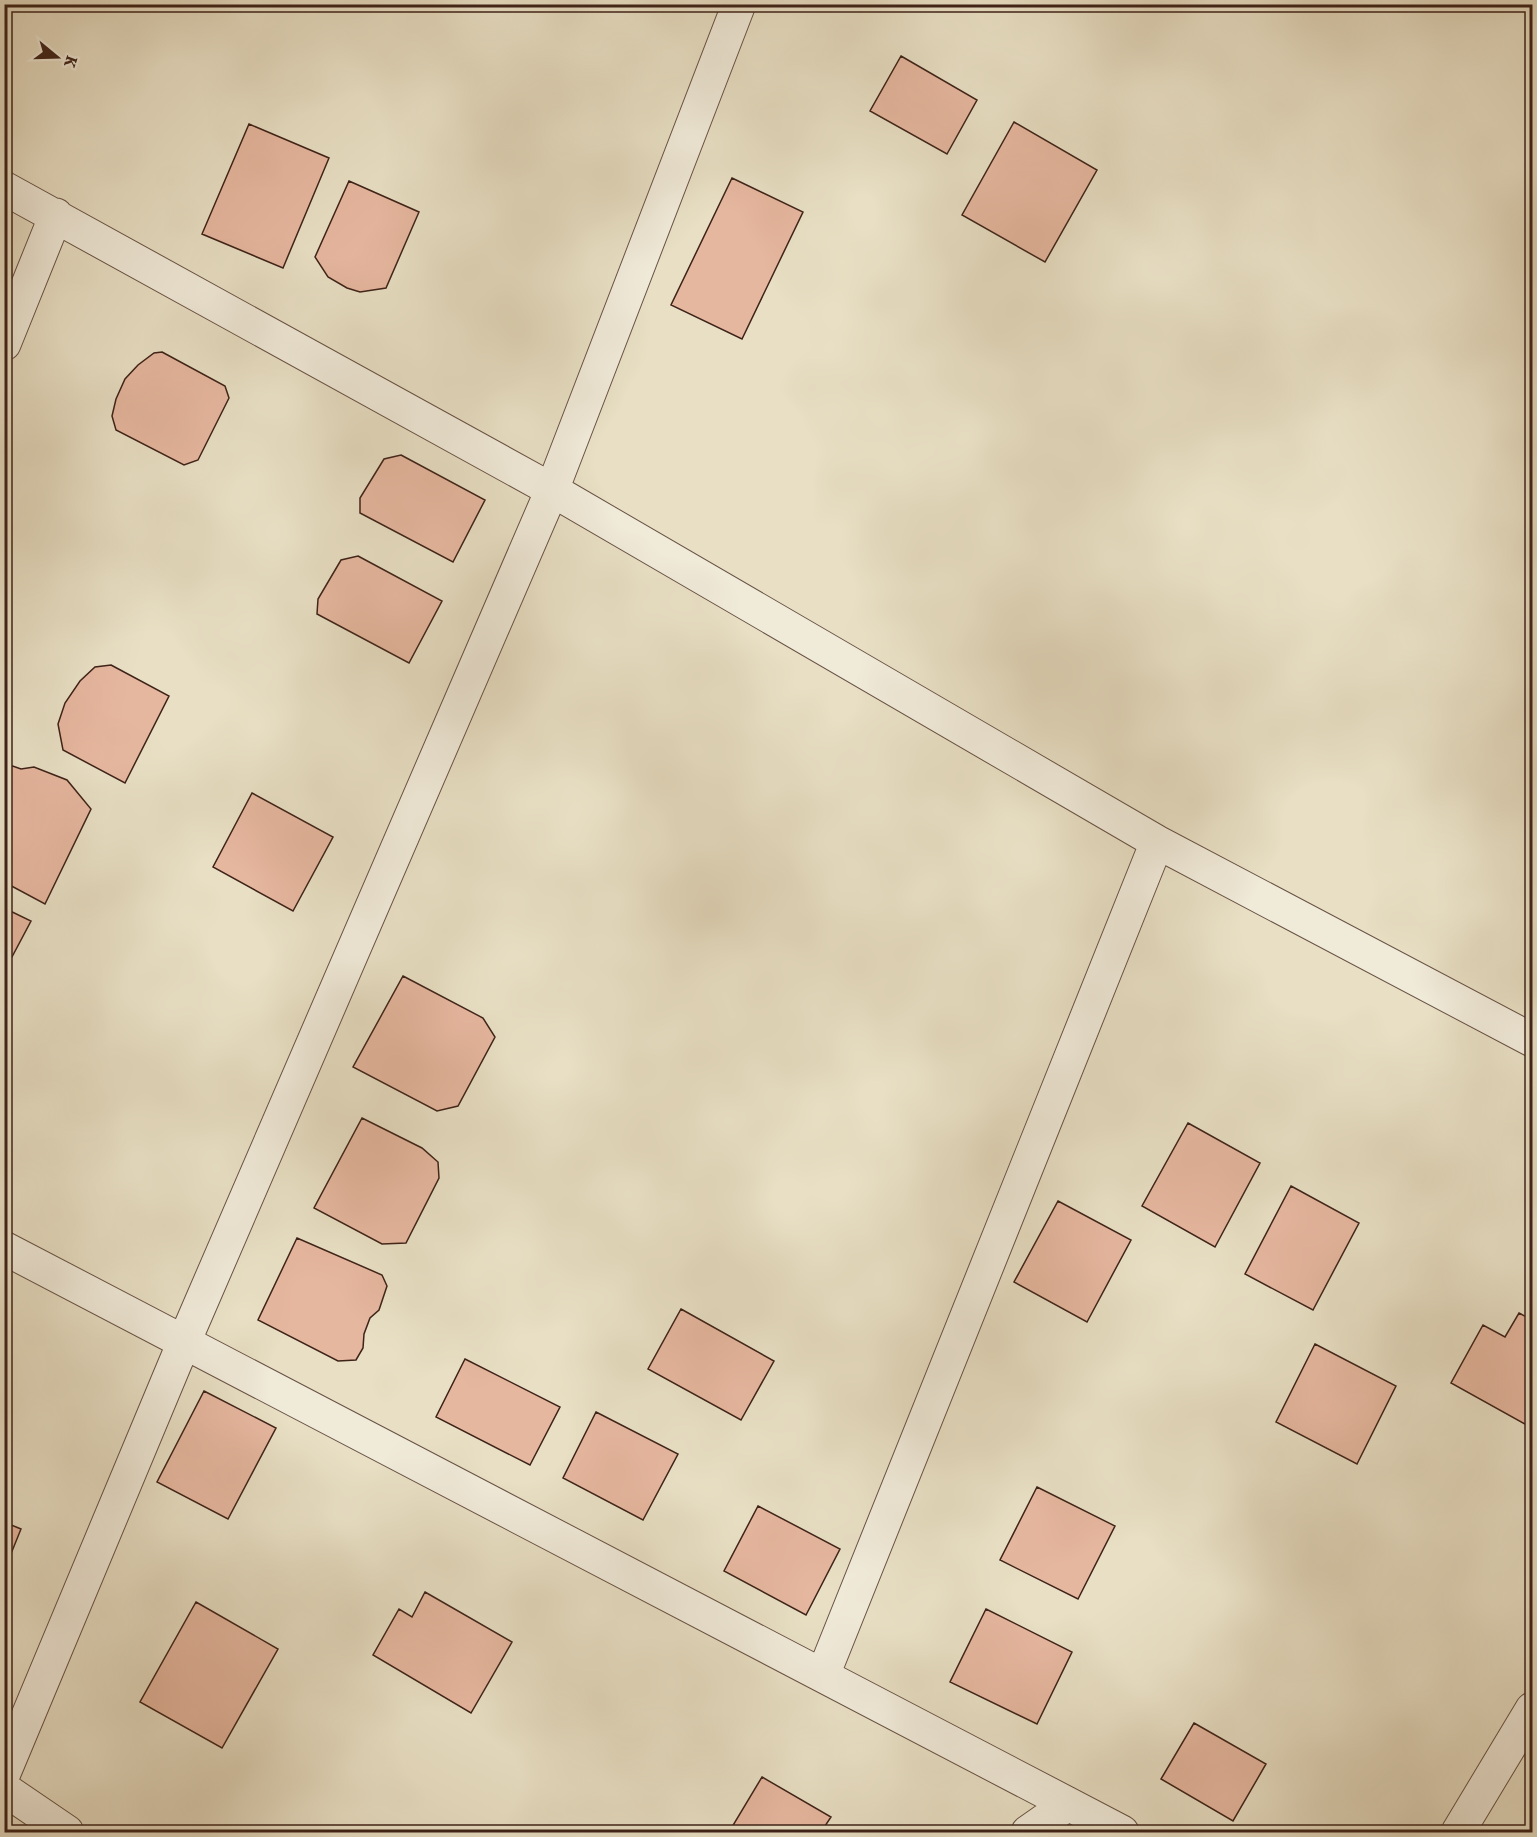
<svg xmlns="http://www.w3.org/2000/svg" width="1537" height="1837" font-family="Vollkorn,serif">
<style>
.building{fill:#e6b79f;stroke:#3e2319;stroke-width:1.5}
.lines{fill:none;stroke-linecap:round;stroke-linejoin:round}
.street-casing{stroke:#685244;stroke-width:35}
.street{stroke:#f0ead9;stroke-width:33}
</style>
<rect width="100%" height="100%" fill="#e8dfc4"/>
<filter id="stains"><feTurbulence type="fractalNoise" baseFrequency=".00333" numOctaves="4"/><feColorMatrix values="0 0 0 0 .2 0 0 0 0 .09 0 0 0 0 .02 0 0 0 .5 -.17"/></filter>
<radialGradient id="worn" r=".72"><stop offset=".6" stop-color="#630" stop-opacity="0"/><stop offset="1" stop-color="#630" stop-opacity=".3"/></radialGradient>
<path class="building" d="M 901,56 L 977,100 L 947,154 L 870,111 Z
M 1014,122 L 1097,170 L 1045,262 L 962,215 Z
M 249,124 L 329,158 L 283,268 L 202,234 Z
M 732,178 L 803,212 L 742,339 L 671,305 Z
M 349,181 L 419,212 L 386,288 L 360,292 L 347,288 L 328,277 L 315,257 Z
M 162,352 L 225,386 L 229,398 L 198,460 L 184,465 L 116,430 L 112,416 L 116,399 L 125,379 L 138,365 L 154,353 Z
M 401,455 L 485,500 L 453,562 L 360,513 L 360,498 L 384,459 Z
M 358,556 L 442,601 L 409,663 L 317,614 L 318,599 L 341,560 Z
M 111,665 L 169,696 L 125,783 L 63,750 L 58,724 L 65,703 L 80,681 L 95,667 Z
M 4,763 L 21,769 L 34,767 L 67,780 L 91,809 L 45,904 L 4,882 Z
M 252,793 L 333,837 L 293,911 L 213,867 Z
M 4,908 L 31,921 L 4,972 Z
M 403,976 L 483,1018 L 495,1037 L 458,1106 L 437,1111 L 353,1067 Z
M 362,1118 L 422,1148 L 438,1162 L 439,1178 L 406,1243 L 382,1244 L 314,1208 Z
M 1188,1123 L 1260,1163 L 1215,1247 L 1142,1206 Z
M 1291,1186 L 1359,1223 L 1313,1310 L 1245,1274 Z
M 1058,1201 L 1131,1240 L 1087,1322 L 1014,1282 Z
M 297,1238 L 382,1275 L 387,1286 L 379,1310 L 370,1318 L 364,1334 L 363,1348 L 356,1360 L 338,1361 L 258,1320 Z
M 681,1309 L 774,1361 L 741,1420 L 648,1369 Z
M 1519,1313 L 1532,1320 L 1532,1428 L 1451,1383 L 1483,1325 L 1505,1337 Z
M 1315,1344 L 1396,1386 L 1357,1464 L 1276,1422 Z
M 465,1359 L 560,1407 L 530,1465 L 436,1417 Z
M 204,1391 L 276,1428 L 228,1519 L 157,1482 Z
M 596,1412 L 678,1454 L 643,1520 L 563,1478 Z
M 1037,1487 L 1115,1526 L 1078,1599 L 1000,1560 Z
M 758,1506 L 840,1549 L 806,1615 L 724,1571 Z
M 4,1522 L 21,1529 L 4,1571 Z
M 425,1592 L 512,1642 L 471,1713 L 373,1655 L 399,1609 L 412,1617 Z
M 196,1602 L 278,1649 L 222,1748 L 140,1702 Z
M 986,1609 L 1072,1652 L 1037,1724 L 950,1682 Z
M 1194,1723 L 1266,1764 L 1233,1821 L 1161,1779 Z
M 762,1777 L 831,1817 L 821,1832 L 729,1832 Z"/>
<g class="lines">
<g class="street-casing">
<path id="street" d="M 4,188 L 552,490 L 1157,842 L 1532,1040
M 4,344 L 56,215
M 4,1248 L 1122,1832
M 823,1675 L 1157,842
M 4,1773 L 184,1342 L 552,490 L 739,4
M 4,1789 L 67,1832
M 1028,1832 L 1068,1804
M 1458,1832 L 1532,1709"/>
</g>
<use href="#street" class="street"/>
</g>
<rect width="1537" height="1837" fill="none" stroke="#e8dfc4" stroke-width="24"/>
<rect x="6" y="6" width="1525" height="1825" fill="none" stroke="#3e2319" stroke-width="3"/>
<rect x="12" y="12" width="1513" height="1813" fill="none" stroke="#3e2319" stroke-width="1.5"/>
<g transform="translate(57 57) rotate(109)" stroke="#f0ead9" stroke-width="4.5" paint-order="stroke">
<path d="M0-4.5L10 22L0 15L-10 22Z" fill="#3e2319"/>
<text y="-9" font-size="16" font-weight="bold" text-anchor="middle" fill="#3e2319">K</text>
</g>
<rect width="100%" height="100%" filter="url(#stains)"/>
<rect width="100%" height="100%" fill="url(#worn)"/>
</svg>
